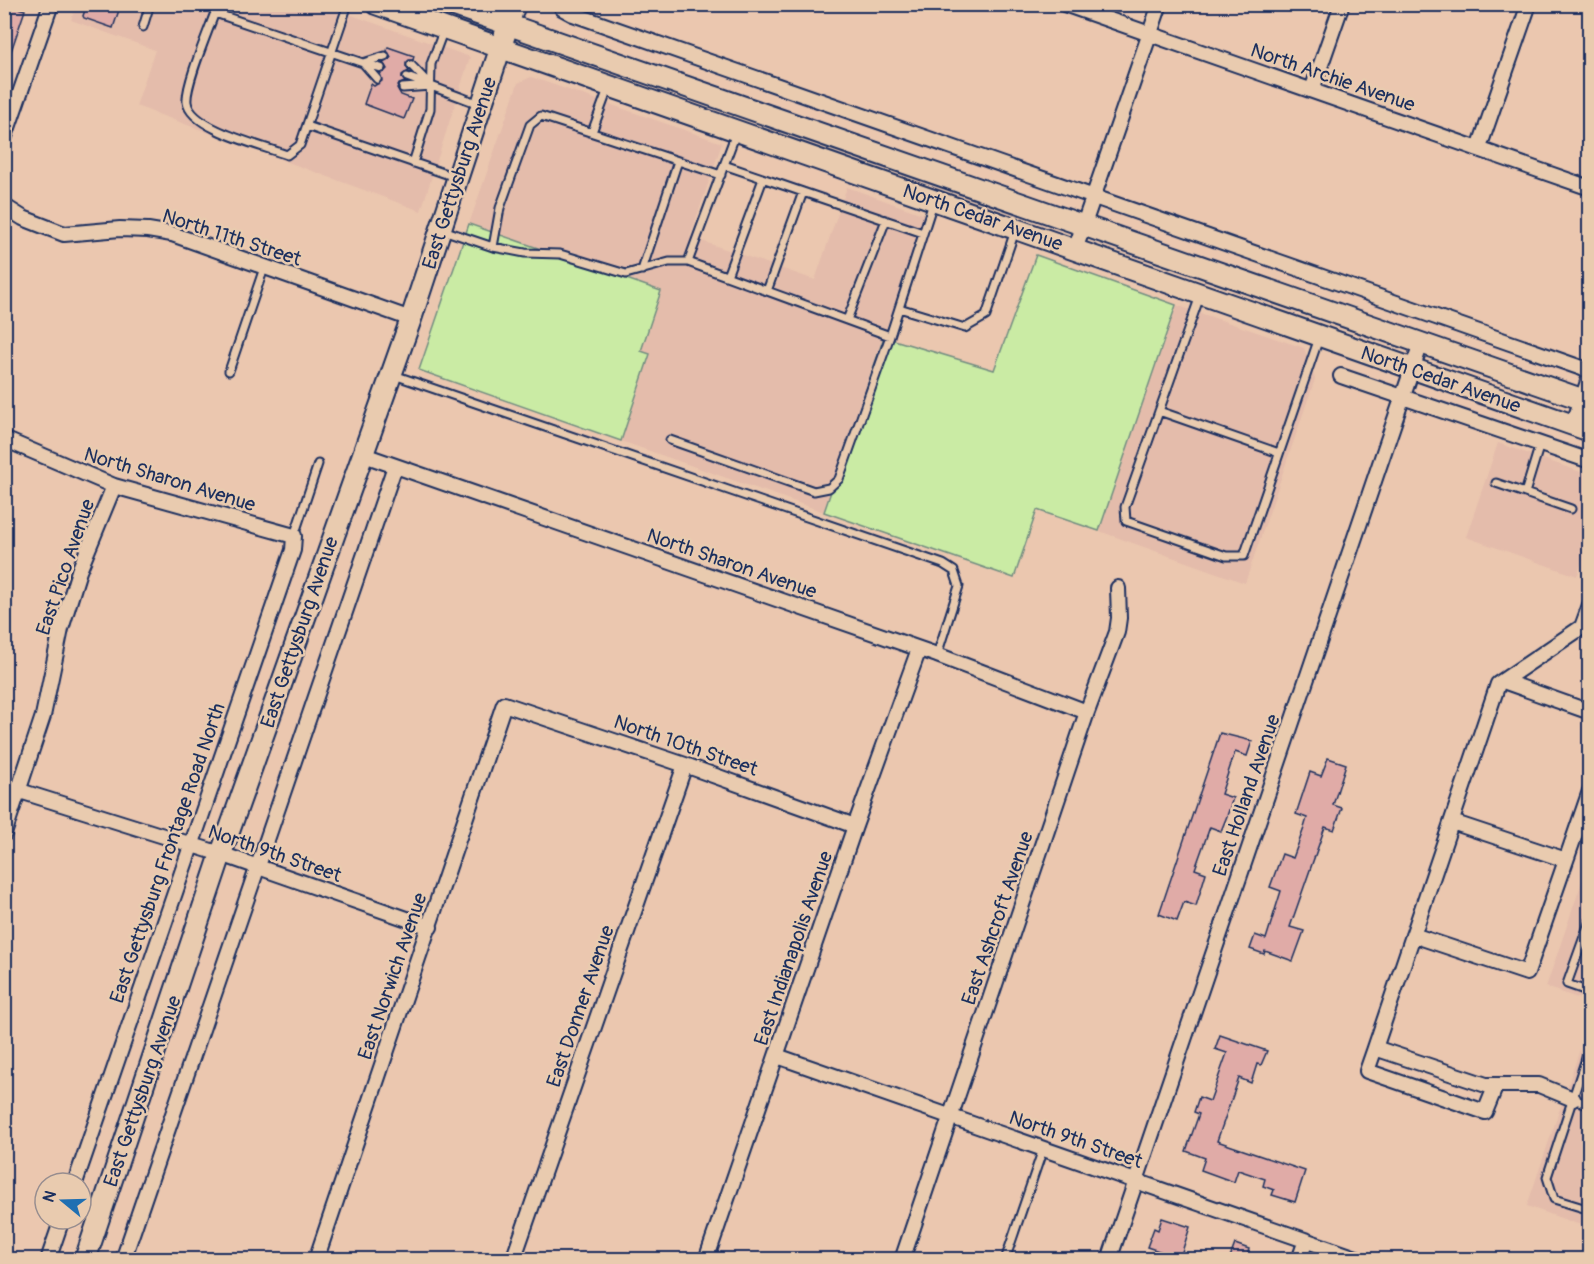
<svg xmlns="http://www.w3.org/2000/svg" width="1594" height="1264" font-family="Pangolin,sans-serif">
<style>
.built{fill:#e4bcab}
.green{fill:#caeba4;stroke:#728d81;stroke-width:1.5}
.building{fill:#e0aba7;stroke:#1b2f5e;stroke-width:1.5}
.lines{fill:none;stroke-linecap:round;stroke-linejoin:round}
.lane-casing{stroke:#1b2f5e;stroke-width:11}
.street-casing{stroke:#1b2f5e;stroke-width:18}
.secondary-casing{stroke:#1b2f5e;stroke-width:24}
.lane{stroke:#e9cbaf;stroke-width:7}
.street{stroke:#e9cbaf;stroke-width:14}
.secondary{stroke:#e9cbaf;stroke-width:20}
.labels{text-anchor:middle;stroke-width:5;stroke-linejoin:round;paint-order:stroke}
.street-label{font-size:20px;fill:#1b2f5e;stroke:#e9cbaf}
</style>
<rect width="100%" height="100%" fill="#ebc7af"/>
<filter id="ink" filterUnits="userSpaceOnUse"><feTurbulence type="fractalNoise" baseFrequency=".0167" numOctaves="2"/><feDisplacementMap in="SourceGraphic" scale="12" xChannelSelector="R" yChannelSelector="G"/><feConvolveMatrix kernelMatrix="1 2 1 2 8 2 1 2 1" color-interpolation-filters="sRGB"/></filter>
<g filter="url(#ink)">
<path class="built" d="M 76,5 L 323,5 L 470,57 L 421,211 L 136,106 L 155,50 L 71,20 Z
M 531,77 L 722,143 L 690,237 L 815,280 L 847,187 L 925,215 L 824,512 L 621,441 L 650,355 L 641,351 L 661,291 L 469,224 L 518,83 Z
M 1176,305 L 1304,348 L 1315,379 L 1245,583 L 1099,531 Z
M 1498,443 L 1589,475 L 1589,540 L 1577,576 L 1466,537 Z
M 1589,861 L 1589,1002 L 1546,987 Z
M 1589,1023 L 1589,1228 L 1527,1206 Z"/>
<path class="green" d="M 469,224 L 661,291 L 641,351 L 650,354 L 621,441 L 419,370 Z
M 1036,255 L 1176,305 L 1099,531 L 1037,510 L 1014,578 L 824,512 L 884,337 L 994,370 Z"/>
<path class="building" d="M 4,4 L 25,10 L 6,66 L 4,65 Z
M 87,4 L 121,4 L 113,28 L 84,18 L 83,16 Z
M 388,47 L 414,56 L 413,60 L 409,60 L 406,63 L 406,67 L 409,71 L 402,75 L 402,78 L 405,82 L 399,84 L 397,88 L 401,95 L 412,99 L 404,119 L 364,104 L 371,84 L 374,86 L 382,81 L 380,73 L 384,72 L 387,69 L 383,63 L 389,60 L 391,57 L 387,51 Z
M 1220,733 L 1252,741 L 1247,756 L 1235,752 L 1221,794 L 1233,798 L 1227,816 L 1221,831 L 1210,827 L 1195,869 L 1206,873 L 1196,906 L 1184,902 L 1177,921 L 1159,914 Z
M 1328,758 L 1346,764 L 1333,805 L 1342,808 L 1334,830 L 1325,827 L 1290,927 L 1304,931 L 1293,961 L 1265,951 L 1264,954 L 1250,949 L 1255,935 L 1266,939 L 1281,891 L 1270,887 L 1282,854 L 1293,858 L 1304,828 L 1307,818 L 1296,814 L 1310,772 L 1321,776 Z
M 1220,1035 L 1267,1051 L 1261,1065 L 1257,1064 L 1251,1083 L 1239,1078 L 1217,1141 L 1305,1171 L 1295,1202 L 1272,1195 L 1274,1190 L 1263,1186 L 1265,1179 L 1238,1170 L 1234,1182 L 1201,1170 L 1205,1158 L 1186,1151 L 1199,1114 L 1194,1112 L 1199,1097 L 1210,1101 L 1227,1053 L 1215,1049 Z
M 1162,1218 L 1190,1227 L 1180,1258 L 1147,1247 L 1154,1228 L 1158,1230 Z
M 1235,1244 L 1249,1249 L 1246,1260 L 1229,1260 Z"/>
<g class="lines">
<g class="lane-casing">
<path id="lane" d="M 218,4 C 211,25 185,84 187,102 C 190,129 264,146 287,155 L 300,145 L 348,4
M 215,13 L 363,63 L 385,56
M 143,27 L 150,4
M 407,77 L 431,86 L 411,65
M 377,79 L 363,63 L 381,68
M 403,88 L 431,86 L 479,104
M 307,126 L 455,177
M 592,132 L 608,89
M 413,163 L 430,109 L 431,64 L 444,29
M 724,165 L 923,233
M 443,230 L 493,247 L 525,253 L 560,254 L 626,274 L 669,262 L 688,262 L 890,336
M 493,247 L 500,208 L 530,125 L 541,116 L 721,175
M 688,262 L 736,133
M 642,270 L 678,161
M 727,276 L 763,179
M 767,291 L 803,192
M 1200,296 L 1125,507 L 1126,521 L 1226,556 L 1244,556 L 1319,338
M 899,308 L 965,328 L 986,316 L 1015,231
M 847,320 L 886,220
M 229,371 L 264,268
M 394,375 L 943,564 L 954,571 L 959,586 L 937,655
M 1159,411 L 1279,453
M 670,440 L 814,491 L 829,488 L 839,479 L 890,336 L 933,203
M 1496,483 L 1571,509
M 1525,493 L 1540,444
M 294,536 L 318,464
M 1590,920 L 1567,984 L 1590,992
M 1590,1046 L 1547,1177 L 1554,1199 L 1590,1210
M 1573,1099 L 1590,1105
M 1005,1260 L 1043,1149"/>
</g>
<g class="street-casing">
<path id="street" d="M 561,4 L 562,8 L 573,14 L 1590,371
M 1064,4 L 1590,188
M 1312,90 L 1342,4
M 4,139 L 51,4
M 1479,148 L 1529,4
M 4,206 L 23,218 L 64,234 L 120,229 L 148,230 L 172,234 L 411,319
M 1075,250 L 1160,4
M 1341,376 L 1590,461
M 1573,425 L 1590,376
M 4,439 L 114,486 L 294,536 L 293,550 L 75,1183
M 364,455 L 937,655 L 1087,712
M 1503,681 L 1590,712
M 4,786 L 221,854 L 430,927
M 1452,822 L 1566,860
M 4,834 L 43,716 L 61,629 L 79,571 L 114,486
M 1413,935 L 1527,973 L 1590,791
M 1375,1048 L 1367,1071 L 1485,1112 L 1496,1085
M 777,1056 L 1362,1260
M 1573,1099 L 1539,1085 L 1486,1085 L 1375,1048 L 1498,684 L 1582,627 L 1590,605
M 48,1260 L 62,1219
M 123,1260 L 395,466
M 316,1260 L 504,704 L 685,765 L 855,826
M 513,1260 L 685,765
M 706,1260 L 855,826 L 919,649
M 902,1260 L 1087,712 L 1117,632 L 1119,618 L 1118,588
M 1109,1260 L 1421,343
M 1299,1260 L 1306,1240"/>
</g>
<g class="secondary-casing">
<path id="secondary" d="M 376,4 L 1590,431
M 449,4 L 1590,402
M 85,1260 L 221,854 L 411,319 L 515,4"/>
</g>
<use href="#lane" class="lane"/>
<use href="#street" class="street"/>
<use href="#secondary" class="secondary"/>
</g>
</g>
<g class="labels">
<g class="street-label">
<text transform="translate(1333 77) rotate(19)" y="7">North Archie Avenue</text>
<text transform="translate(459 173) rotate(-72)" y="7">East Gettysburg Avenue</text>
<text transform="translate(983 217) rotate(19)" y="7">North Cedar Avenue</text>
<text transform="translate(232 237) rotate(18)" y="7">North 11th Street</text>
<text transform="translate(1441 379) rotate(19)" y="7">North Cedar Avenue</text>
<text transform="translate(170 479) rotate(17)" y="7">North Sharon Avenue</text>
<text transform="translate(732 563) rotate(19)" y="7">North Sharon Avenue</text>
<text transform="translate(65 567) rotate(-71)" y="7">East Pico Avenue</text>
<text transform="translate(299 632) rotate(-71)" y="7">East Gettysburg Avenue</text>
<text transform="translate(686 745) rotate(19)" y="7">North 10th Street</text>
<text transform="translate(1246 795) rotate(-71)" y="7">East Holland Avenue</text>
<text transform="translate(167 853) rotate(-71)" y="7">East Gettysburg Frontage Road North</text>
<text transform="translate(275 853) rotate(19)" y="7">North 9th Street</text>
<text transform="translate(997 918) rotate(-71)" y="7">East Ashcroft Avenue</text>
<text transform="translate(793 948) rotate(-71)" y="7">East Indianapolis Avenue</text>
<text transform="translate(392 976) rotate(-71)" y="7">East Norwich Avenue</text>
<text transform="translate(580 1006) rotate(-71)" y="7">East Donner Avenue</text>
<text transform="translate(142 1091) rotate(-71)" y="7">East Gettysburg Avenue</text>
<text transform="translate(1076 1139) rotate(19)" y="7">North 9th Street</text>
</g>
</g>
<rect width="1594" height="1264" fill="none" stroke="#e9cbaf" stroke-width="24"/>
<rect x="12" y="12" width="1570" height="1240" fill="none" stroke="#1b2f5e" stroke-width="2" filter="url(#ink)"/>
<g transform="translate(63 1201) rotate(289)"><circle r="28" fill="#e9cbaf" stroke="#978d8f" stroke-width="1.5"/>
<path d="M0-4.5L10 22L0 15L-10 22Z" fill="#1f6fb2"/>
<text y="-9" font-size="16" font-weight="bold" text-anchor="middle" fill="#1b2f5e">N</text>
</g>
</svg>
